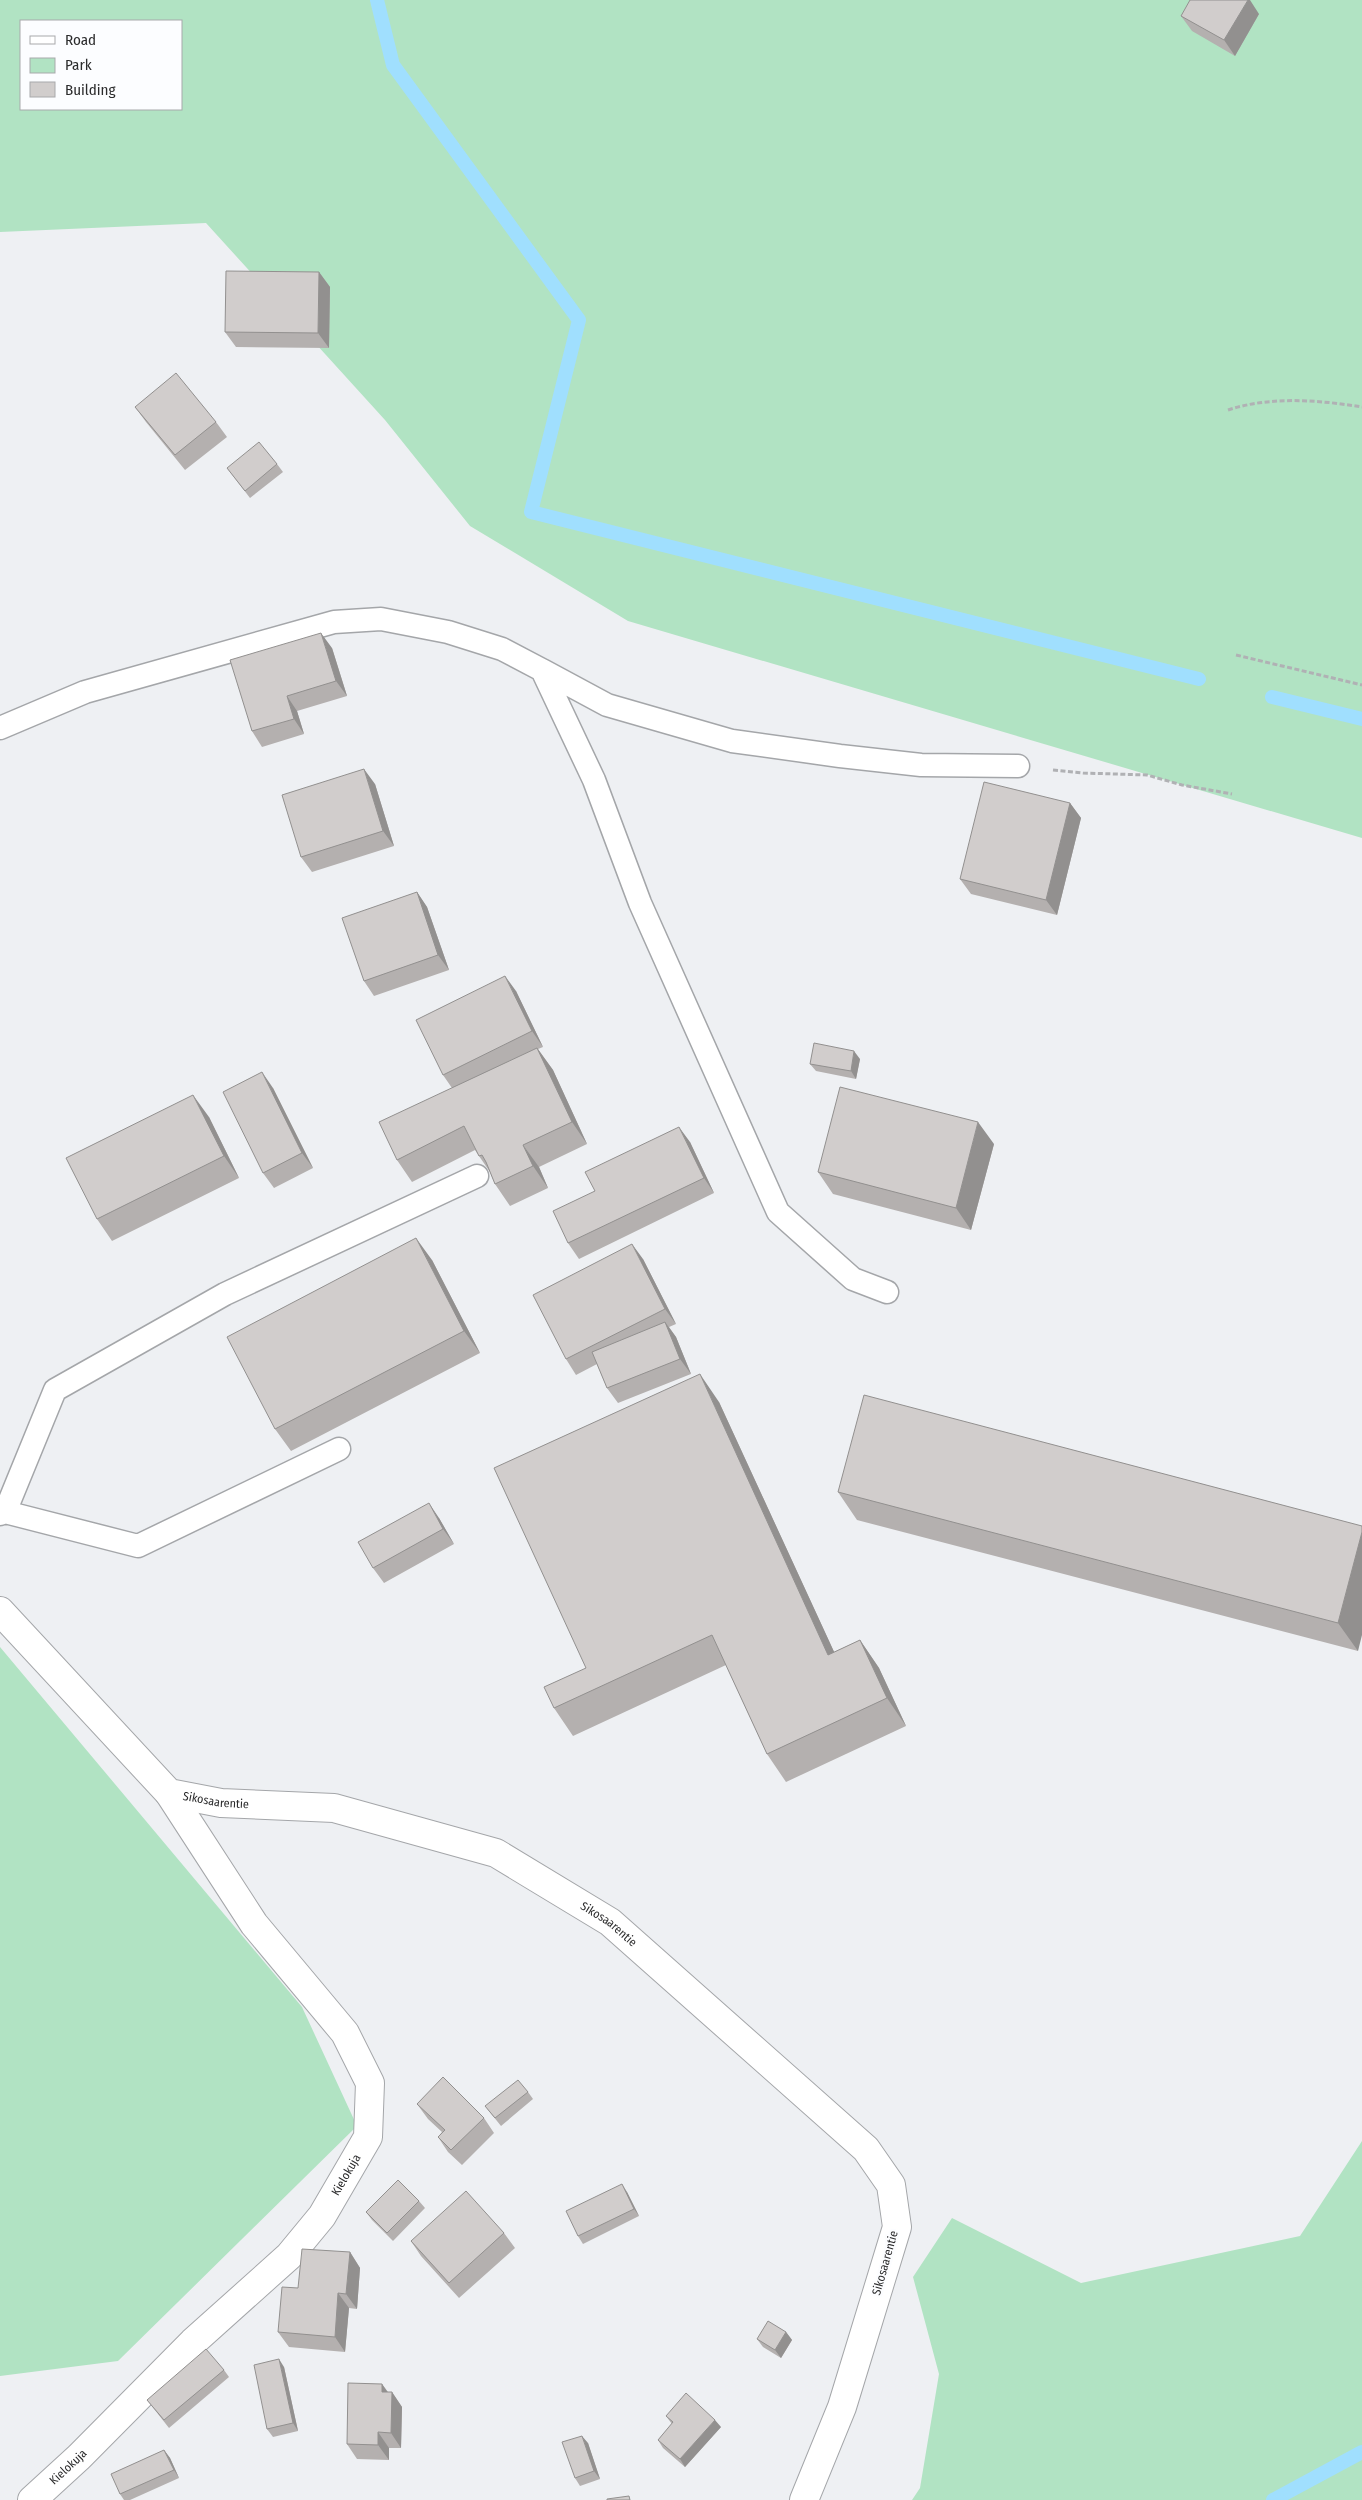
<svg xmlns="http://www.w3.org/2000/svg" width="1362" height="2500" font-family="'Fira Sans Condensed',sans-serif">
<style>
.green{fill:#b1e3c3;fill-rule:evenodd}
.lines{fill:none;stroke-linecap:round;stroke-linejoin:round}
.stream{stroke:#a0dffe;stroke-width:14}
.service-casing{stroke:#a4a6a9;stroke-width:25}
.minor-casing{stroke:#a4a6a9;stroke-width:30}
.path{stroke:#b0b1b4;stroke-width:3;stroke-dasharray:5 2.5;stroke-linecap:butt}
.service{stroke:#fff;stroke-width:22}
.minor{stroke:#fff;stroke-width:28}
.wall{fill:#b4b0af}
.shaded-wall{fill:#92908f}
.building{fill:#d1cdcc;stroke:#92908f}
.labels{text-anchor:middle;stroke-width:5;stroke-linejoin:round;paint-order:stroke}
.street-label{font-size:12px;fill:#2b2b2c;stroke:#fcfdff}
</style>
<rect width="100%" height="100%" fill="#eef0f3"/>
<path class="green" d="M 0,0 L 1362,0 L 1362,838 L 628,621 L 470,526 L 385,420 L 206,223 L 0,232 ZM 21,21 L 181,21 L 181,109 L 21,109 Z
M 0,1647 L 302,2007 L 357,2126 L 118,2361 L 0,2376 Z
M 1362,2141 L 1362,2500 L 912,2500 L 920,2488 L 939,2374 L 913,2277 L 952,2218 L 1081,2283 L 1300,2236 Z"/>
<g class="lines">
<path class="stream" d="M 377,0 L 393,65 L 579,320 L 531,512 L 1199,679
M 1272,697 L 1362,719
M 1273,2500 L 1362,2452"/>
<g class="service-casing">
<path id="service" d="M 542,670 L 607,705 L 732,741 L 840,756 L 921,765 L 1018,766
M 0,728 L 85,692 L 334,622 L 381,619 L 448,632 L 502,649 L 542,670 L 594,780 L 640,903 L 778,1212 L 853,1279 L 887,1292
M 5,1512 L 55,1390 L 225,1294 L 477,1176
M 0,1514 L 5,1512 L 138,1546 L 339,1449"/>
</g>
<g class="minor-casing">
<g id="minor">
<path id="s1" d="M 0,1611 L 169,1793 L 221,1803 L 334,1808 L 496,1853 L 610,1922 L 866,2149 L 891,2185 L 897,2227 L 842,2407 L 804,2500"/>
<path id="s2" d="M 32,2500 L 79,2457 L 193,2342 L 289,2256 L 322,2216 L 368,2137 L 370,2083 L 345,2033 L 254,1924 L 169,1793"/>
</g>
</g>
<path class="path" d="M 1228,410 C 1270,396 1319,400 1362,407
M 1236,655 L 1362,685
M 1053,770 L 1083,773 L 1147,775 L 1182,785 L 1232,794"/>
<use href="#service" class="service"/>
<use href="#minor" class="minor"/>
</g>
<path class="wall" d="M 1259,14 L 1235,56 L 1192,31 L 1181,16 Z
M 319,272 L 330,287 L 329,348 L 236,347 L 225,332 Z
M 135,407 L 216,422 L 227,437 L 185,470 L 146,422 Z
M 277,464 L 283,472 L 250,498 L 227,468 Z
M 332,648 L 347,696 L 297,711 L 304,734 L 262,747 L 252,731 Z
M 375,784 L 394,846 L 312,872 L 301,857 Z
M 1070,803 L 1081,818 L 1057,915 L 971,894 L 960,879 Z
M 417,892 L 427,907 L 449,970 L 374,996 L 364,981 Z
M 516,991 L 543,1047 L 538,1049 L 553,1070 L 587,1144 L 539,1167 L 548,1188 L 510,1206 L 495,1184 L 490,1172 L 479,1156 L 475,1150 L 412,1182 L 397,1160 L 452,1088 L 443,1075 Z
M 860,1059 L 856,1079 L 816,1071 L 810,1064 Z
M 273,1088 L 313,1168 L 274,1188 L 263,1173 Z
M 209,1117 L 239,1178 L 112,1241 L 97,1219 Z
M 690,1142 L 714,1193 L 579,1259 L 568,1243 L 595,1191 Z
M 994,1144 L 971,1230 L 833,1194 L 818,1172 Z
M 643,1259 L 676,1324 L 669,1327 L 676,1337 L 691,1374 L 618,1403 L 607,1388 L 597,1364 L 576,1375 L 566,1359 Z
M 432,1260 L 480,1353 L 291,1451 L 275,1429 Z
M 719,1402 L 834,1652 L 860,1640 L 879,1668 L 906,1726 L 786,1782 L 767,1754 L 726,1665 L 573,1736 L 554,1708 L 586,1668 Z
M 838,1492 L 1362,1526 L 1358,1651 L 857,1520 Z
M 439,1518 L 454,1544 L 384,1583 L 373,1568 Z
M 528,2092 L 533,2099 L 501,2126 L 485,2106 Z
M 417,2104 L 484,2118 L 494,2133 L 462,2165 L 448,2152 L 438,2137 L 442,2132 L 428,2119 Z
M 627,2192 L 639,2216 L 583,2244 L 578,2236 Z
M 419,2201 L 425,2208 L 393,2241 L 372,2220 L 366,2212 Z
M 504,2233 L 515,2248 L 459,2298 L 421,2256 L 411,2241 Z
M 350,2252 L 360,2268 L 357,2309 L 349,2308 L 345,2352 L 289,2347 L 278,2332 L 298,2288 Z
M 786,2332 L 792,2340 L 781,2358 L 763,2347 L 757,2339 Z
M 284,2367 L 298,2431 L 273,2437 L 267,2429 Z
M 224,2370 L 229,2377 L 169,2428 L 147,2400 Z
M 382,2384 L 388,2392 L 392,2392 L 402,2407 L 401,2448 L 389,2448 L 389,2460 L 357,2459 L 347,2444 Z
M 666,2416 L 721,2427 L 685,2467 L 663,2448 L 658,2440 L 672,2424 Z
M 588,2443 L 600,2479 L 580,2486 L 575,2478 Z
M 164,2450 L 170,2458 L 179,2478 L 130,2500 L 124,2500 L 120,2494 Z"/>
<path class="shaded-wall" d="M 1248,0 L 1250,0 L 1259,14 L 1235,56 L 1224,40 Z
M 319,272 L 330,287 L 329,348 L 318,333 Z
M 321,633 L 332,648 L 347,696 L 336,681 Z
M 287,696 L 297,711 L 304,734 L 294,719 Z
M 364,769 L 375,784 L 394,846 L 383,831 Z
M 1070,803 L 1081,818 L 1057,915 L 1046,900 Z
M 417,892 L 427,907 L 449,970 L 438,955 Z
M 505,976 L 516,991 L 543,1047 L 532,1031 Z
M 537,1048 L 553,1070 L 587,1144 L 572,1122 Z
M 854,1051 L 860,1059 L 856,1079 L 851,1071 Z
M 262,1072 L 273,1088 L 313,1168 L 302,1153 Z
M 193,1095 L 209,1117 L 239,1178 L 224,1156 Z
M 978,1122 L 994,1144 L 971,1230 L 956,1208 Z
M 679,1127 L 690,1142 L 714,1193 L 704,1178 Z
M 523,1145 L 539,1167 L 548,1188 L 533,1166 Z
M 416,1238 L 432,1260 L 480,1353 L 464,1331 Z
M 632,1244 L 643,1259 L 676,1324 L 665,1309 Z
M 665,1322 L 676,1337 L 691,1374 L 680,1359 Z
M 700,1374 L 719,1402 L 848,1682 L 828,1655 Z
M 429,1503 L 439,1518 L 454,1544 L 443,1529 Z
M 1362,1532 L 1362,1635 L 1358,1651 L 1338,1623 Z
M 860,1640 L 879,1668 L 906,1726 L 887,1698 Z
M 622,2184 L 627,2192 L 639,2216 L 634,2209 Z
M 350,2252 L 360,2268 L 357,2309 L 346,2294 Z
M 338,2293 L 349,2308 L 345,2352 L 335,2337 Z
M 786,2332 L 792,2340 L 781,2358 L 775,2350 Z
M 279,2359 L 284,2367 L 298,2431 L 293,2423 Z
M 382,2384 L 391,2397 L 392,2392 L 402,2407 L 401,2448 L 391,2433 L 382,2392 Z
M 715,2420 L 721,2427 L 685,2467 L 680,2459 Z
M 378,2432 L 389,2448 L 389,2460 L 378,2445 Z
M 582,2436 L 588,2443 L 600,2479 L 594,2471 Z
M 164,2450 L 170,2458 L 179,2478 L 174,2470 Z"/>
<path class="building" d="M 1190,0 L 1248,0 L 1224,40 L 1181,16 Z
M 226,271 L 319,272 L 318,333 L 225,332 Z
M 176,373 L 216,422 L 175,455 L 135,407 Z
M 259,442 L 277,464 L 245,491 L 227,468 Z
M 321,633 L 336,681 L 287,696 L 294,719 L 252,731 L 230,660 Z
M 364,769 L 383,831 L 301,857 L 282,795 Z
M 984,782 L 1070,803 L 1046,900 L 960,879 Z
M 417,892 L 438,955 L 364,981 L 342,918 Z
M 505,976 L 532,1031 L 443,1075 L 416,1020 Z
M 814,1043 L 854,1051 L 851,1071 L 810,1064 Z
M 537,1048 L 572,1122 L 523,1145 L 533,1166 L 495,1184 L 486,1162 L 482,1155 L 479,1156 L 464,1126 L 397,1160 L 379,1122 Z
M 262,1072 L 302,1153 L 263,1173 L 223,1092 Z
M 840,1087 L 978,1122 L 956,1208 L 818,1172 Z
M 193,1095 L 224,1156 L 97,1219 L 66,1158 Z
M 679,1127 L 704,1178 L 568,1243 L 553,1211 L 595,1191 L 585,1172 Z
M 416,1238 L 464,1331 L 275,1429 L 227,1337 Z
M 632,1244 L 665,1309 L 566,1359 L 533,1295 Z
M 665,1322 L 680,1359 L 607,1388 L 592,1352 Z
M 700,1374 L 828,1655 L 860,1640 L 887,1698 L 767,1754 L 712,1635 L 554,1708 L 544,1687 L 586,1668 L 494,1468 Z
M 864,1395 L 1362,1526 L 1362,1532 L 1338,1623 L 838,1492 Z
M 429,1503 L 443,1529 L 373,1568 L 358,1542 Z
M 443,2077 L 484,2118 L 451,2150 L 438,2137 L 445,2130 L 417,2104 Z
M 518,2080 L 528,2092 L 495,2118 L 485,2106 Z
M 398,2180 L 419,2201 L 387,2233 L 366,2212 Z
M 622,2184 L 634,2209 L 578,2236 L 566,2211 Z
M 466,2191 L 504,2233 L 449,2283 L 411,2241 Z
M 302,2249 L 350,2252 L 346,2294 L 338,2293 L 335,2337 L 278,2332 L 282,2287 L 298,2288 Z
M 768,2321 L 786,2332 L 775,2350 L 757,2339 Z
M 206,2349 L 224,2370 L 164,2420 L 147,2400 Z
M 279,2359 L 293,2423 L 267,2429 L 254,2365 Z
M 348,2383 L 382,2384 L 382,2392 L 392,2392 L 391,2433 L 378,2432 L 378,2445 L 347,2444 Z
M 686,2393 L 715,2420 L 680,2459 L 658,2440 L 673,2422 L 666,2416 Z
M 582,2436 L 594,2471 L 575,2478 L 562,2442 Z
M 164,2450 L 174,2470 L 120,2494 L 111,2474 Z
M 629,2496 L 630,2500 L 607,2500 L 607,2499 Z"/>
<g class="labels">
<g class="street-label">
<text dy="4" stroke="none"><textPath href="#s1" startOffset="296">Sikosaarentie</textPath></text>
<text dy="4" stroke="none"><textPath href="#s1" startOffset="716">Sikosaarentie</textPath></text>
<text dy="4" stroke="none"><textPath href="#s2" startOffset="454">Kielokuja</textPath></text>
<text transform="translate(885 2263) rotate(-74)" y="4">Sikosaarentie</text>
<text dy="4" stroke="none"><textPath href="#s2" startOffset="49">Kielokuja</textPath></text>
</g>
</g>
<rect x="20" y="20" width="162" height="90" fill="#fcfdff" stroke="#a8a9ab"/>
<rect x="30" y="36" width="25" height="8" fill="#ffffff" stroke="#a8a9ab"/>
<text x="65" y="45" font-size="15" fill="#2b2b2c">Road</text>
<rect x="30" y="58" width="25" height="15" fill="#b1e3c3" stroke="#a8a9ab"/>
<text x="65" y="70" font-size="15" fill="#2b2b2c">Park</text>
<rect x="30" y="82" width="25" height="15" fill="#d1cdcc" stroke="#a8a9ab"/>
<text x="65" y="95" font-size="15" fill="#2b2b2c">Building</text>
</svg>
